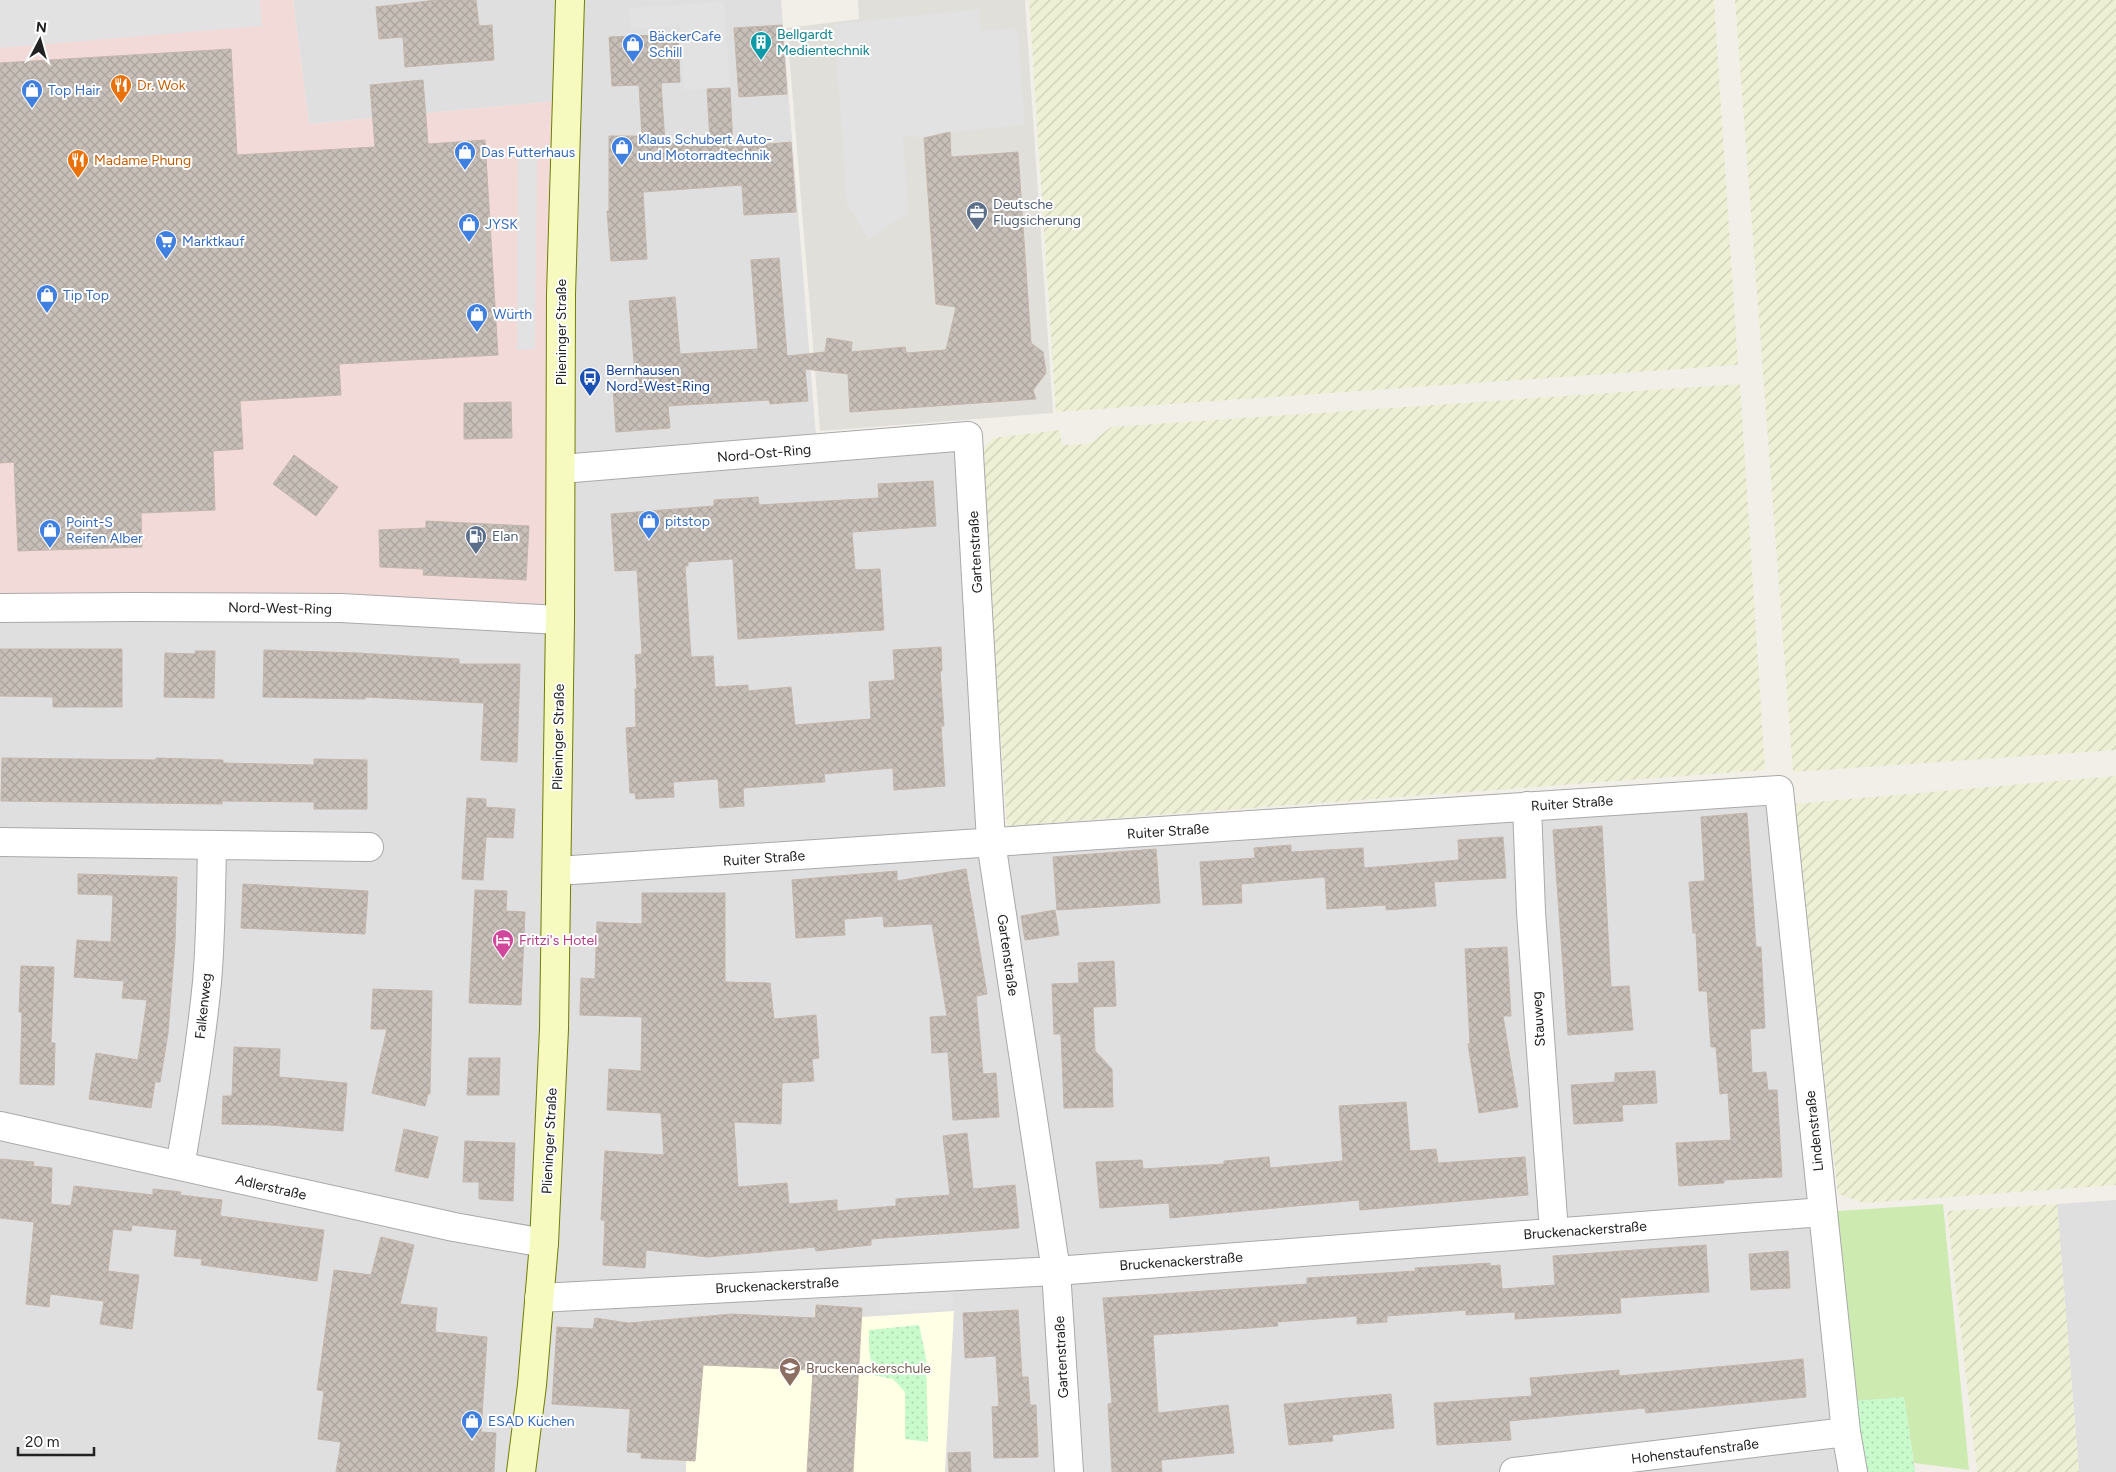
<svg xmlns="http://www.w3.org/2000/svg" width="2116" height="1472" font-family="Figtree,sans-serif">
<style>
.residential{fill:#e0dfdf}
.commercial{fill:#f2dad9}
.education{fill:#ffffe5}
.airport{fill:#e1dfda}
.farmland{fill:url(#farmland-furrows)}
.park{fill:url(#park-dots)}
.garden{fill:#cdebb0}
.parking{fill:#e2e2e2}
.building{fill:url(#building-cross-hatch);stroke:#c4b6ab}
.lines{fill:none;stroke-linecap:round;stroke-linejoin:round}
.street-casing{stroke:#a9a9a9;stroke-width:30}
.secondary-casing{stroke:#707d05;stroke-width:30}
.street{stroke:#fff;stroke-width:28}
.secondary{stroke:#f7fabf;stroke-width:28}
.labels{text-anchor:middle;stroke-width:4;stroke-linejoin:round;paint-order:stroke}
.culture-label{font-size:14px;fill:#0d838f;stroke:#fff;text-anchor:start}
.shop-label{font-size:14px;fill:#366cbe;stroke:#fff;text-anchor:start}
.food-label{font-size:14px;fill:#c56008;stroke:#fff;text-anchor:start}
.service-label{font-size:14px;fill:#4e5e75;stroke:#fff;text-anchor:start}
.street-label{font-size:14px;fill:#222;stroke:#fff}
.transit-label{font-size:14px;fill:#164399;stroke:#fff;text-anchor:start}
.hotel-label{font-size:14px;fill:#b23c85;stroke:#fff;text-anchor:start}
.education-label{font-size:14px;fill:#785e54;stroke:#fff;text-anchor:start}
</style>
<defs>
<pattern id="farmland-furrows" width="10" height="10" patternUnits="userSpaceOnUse" patternTransform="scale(1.25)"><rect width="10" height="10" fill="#eef0d5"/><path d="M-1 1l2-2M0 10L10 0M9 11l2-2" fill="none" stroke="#ccceb7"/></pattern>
<pattern id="park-dots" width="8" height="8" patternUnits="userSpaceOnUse" patternTransform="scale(1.25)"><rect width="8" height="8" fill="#c8facc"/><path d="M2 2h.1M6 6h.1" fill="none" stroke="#acd6af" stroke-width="1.8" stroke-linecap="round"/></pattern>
<pattern id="building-cross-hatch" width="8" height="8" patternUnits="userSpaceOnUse" patternTransform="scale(1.25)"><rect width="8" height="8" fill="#c7bfb8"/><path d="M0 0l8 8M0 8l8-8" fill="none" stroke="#aba49e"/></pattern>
</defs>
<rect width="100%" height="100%" fill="#f2efe9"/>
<path class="residential" d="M 293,0 L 781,0 L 817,448 L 968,436 L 991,842 L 1779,790 L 1823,1212 L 1914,1463 L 1915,1472 L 0,1472 L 0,608 L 566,100 L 309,124 Z
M 2116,1200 L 2116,1472 L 2079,1472 L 2057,1204 Z"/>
<path class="commercial" d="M 0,0 L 293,0 L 309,124 L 566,100 L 560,620 L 0,608 Z"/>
<path class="education" d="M 815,1305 L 862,1308 L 862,1317 L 954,1311 L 945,1472 L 686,1472 L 686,1461 L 641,1458 L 641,1453 L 627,1452 L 635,1322 L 732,1314 L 814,1318 Z"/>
<path class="airport" d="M 858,0 L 1025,0 L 1053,413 L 820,431 L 787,28 L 859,19 Z"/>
<path class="farmland" d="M 1029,0 L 1714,0 L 1738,365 L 1056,412 Z
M 1735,0 L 2116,0 L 2116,750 L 1793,772 Z
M 1740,384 L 1765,770 L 1007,826 L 980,453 L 993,438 L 1060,430 L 1062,445 L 1089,444 L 1111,427 Z
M 2116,776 L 2116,1185 L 1864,1203 L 1838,1194 L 1793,804 Z
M 2057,1204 L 2079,1472 L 1977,1472 L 1947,1211 Z"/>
<path class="park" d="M 919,1325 L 926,1358 L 928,1442 L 905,1439 L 905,1392 L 893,1379 L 873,1375 L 869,1349 L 869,1330 Z
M 1904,1397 L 1915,1472 L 1862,1472 L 1851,1401 Z"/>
<path class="garden" d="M 1943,1204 L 1969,1470 L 1914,1463 L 1904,1397 L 1851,1401 L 1823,1212 Z"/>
<path class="parking" d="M 0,0 L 260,0 L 262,26 L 0,48 Z
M 724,2 L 730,87 L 684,90 L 680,26 L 631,29 L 629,8 Z
M 979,9 L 981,31 L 1017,28 L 1025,125 L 950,132 L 924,138 L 903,135 L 908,213 L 869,239 L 847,204 L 834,24 Z
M 518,149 L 537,149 L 535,349 L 517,350 Z
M 954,1288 L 952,1309 L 880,1312 L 880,1293 Z"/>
<path class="building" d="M 437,0 L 476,0 L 479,26 L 492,25 L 494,60 L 405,67 L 403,37 L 379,39 L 376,7 Z
M 782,25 L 787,94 L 739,97 L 734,28 Z
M 678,34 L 680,82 L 661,83 L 665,143 L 710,140 L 707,89 L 730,88 L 733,147 L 791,142 L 796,212 L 744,215 L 742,185 L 643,192 L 647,259 L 611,261 L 607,211 L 609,211 L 609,136 L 642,136 L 639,85 L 612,86 L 609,37 Z
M 231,49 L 237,155 L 375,147 L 370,85 L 423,80 L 428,144 L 485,140 L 498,355 L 339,364 L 341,395 L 240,401 L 243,449 L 213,451 L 215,510 L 141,513 L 142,547 L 18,551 L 14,462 L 0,463 L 0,63 Z
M 950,132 L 951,157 L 1018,152 L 1031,343 L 1043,352 L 1046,373 L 1033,390 L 1036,399 L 850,412 L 848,374 L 805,369 L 808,401 L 770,404 L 769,400 L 668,406 L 670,428 L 616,432 L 613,387 L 636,386 L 629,301 L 675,297 L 680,354 L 758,349 L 751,260 L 779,258 L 787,356 L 825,352 L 827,338 L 852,342 L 851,352 L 905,347 L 906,353 L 946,350 L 956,307 L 936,304 L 924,138 Z
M 511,402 L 512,438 L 464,439 L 464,403 Z
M 294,455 L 338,487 L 316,516 L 273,484 Z
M 933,481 L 936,526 L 852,532 L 855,570 L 880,569 L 884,630 L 738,639 L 733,559 L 688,562 L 688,566 L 685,566 L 691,657 L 713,656 L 715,687 L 748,685 L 748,691 L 791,687 L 795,725 L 871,719 L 869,682 L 895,680 L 893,650 L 941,647 L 942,671 L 940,671 L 944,726 L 941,726 L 945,786 L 894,790 L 893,768 L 824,774 L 825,782 L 743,788 L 744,806 L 720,808 L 718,779 L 673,782 L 674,797 L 636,799 L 635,793 L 630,793 L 626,728 L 636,727 L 635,689 L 637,689 L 635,655 L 642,654 L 637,570 L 615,571 L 611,514 L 714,506 L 714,500 L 758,497 L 759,505 L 879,498 L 878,484 Z
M 426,521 L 529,526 L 526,580 L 423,575 L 424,569 L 380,567 L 379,530 L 426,528 Z
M 0,649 L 122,649 L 122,707 L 53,707 L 53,697 L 0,696 Z
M 264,650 L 358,653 L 459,659 L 459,664 L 520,664 L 517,762 L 481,760 L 484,703 L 365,697 L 365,699 L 263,697 Z
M 195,651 L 215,651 L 214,698 L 164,697 L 165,653 L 195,654 Z
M 2,758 L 156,760 L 156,758 L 223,760 L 223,763 L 314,765 L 314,759 L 367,760 L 367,809 L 314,809 L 314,802 L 222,801 L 222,804 L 1,801 Z
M 467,798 L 486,799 L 486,807 L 515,809 L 513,838 L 486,837 L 483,880 L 462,879 Z
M 1747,813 L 1756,947 L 1761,947 L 1765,1028 L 1750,1029 L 1752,1073 L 1766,1072 L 1768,1090 L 1777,1090 L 1782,1177 L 1724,1180 L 1724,1183 L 1679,1186 L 1676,1143 L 1731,1140 L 1728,1093 L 1720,1094 L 1716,1047 L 1711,1047 L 1707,991 L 1699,991 L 1696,933 L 1693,933 L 1689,882 L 1705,881 L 1701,817 Z
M 1602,826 L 1611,987 L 1629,986 L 1633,1030 L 1568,1035 L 1553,830 Z
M 1503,837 L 1506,878 L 1434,882 L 1436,906 L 1386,910 L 1386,905 L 1327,909 L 1325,877 L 1241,884 L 1242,903 L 1203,905 L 1200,862 L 1255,858 L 1254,848 L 1291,845 L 1291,852 L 1363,848 L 1364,868 L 1459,860 L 1458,840 Z
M 1156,849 L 1160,903 L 1057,910 L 1053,857 Z
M 966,869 L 987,994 L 976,996 L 983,1074 L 996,1073 L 999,1117 L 953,1120 L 948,1052 L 932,1053 L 930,1017 L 947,1016 L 932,924 L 884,927 L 883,916 L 844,919 L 845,935 L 796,938 L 792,880 L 897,871 L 897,881 Z
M 78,874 L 177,877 L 175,943 L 168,1033 L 160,1082 L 155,1082 L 151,1108 L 89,1099 L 96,1053 L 138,1060 L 147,1000 L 122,998 L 124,981 L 74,977 L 77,940 L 111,942 L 113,895 L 78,894 Z
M 243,884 L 368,891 L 365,934 L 241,928 Z
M 475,890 L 507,891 L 506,911 L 525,912 L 521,1005 L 469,1003 Z
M 642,893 L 725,893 L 725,982 L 770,983 L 774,1019 L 816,1015 L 819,1058 L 812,1059 L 814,1081 L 782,1083 L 781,1124 L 734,1122 L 738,1187 L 787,1183 L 789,1204 L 837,1200 L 837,1211 L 896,1206 L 896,1199 L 950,1195 L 943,1136 L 967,1133 L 973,1189 L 1015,1185 L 1019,1228 L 871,1239 L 871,1245 L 816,1251 L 815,1247 L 708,1257 L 646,1250 L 645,1268 L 603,1265 L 605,1220 L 601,1220 L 605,1151 L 664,1155 L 661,1113 L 607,1110 L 609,1069 L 641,1071 L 642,1017 L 580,1015 L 581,978 L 595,979 L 597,922 L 642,924 Z
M 1055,910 L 1059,935 L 1025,940 L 1021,916 Z
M 1507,947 L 1511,1016 L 1503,1016 L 1518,1107 L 1479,1113 L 1468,1044 L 1470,1043 L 1465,949 Z
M 1114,961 L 1116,1006 L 1093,1007 L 1095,1051 L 1112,1069 L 1113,1107 L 1064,1108 L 1061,1034 L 1054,1034 L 1052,984 L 1079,983 L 1078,963 Z
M 21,966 L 54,967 L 51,1043 L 55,1043 L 54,1085 L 20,1084 L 22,1012 L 19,1012 Z
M 373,989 L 432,991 L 430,1094 L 428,1094 L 425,1106 L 372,1093 L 387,1029 L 371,1029 Z
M 234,1047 L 280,1049 L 279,1077 L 347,1083 L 343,1131 L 270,1125 L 222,1124 L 223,1096 L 232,1096 Z
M 469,1058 L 500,1058 L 499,1095 L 467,1095 Z
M 1655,1071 L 1657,1103 L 1622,1105 L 1623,1121 L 1574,1124 L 1571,1085 L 1615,1082 L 1615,1073 Z
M 1406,1102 L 1410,1151 L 1436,1149 L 1438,1163 L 1525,1157 L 1528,1195 L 1360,1210 L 1359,1200 L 1170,1218 L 1169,1203 L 1100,1208 L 1096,1162 L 1142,1160 L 1143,1169 L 1224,1164 L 1224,1161 L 1269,1157 L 1270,1168 L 1343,1161 L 1339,1106 Z
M 404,1129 L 438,1137 L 428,1178 L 395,1171 Z
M 465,1141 L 515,1143 L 513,1201 L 479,1199 L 479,1182 L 463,1182 Z
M 0,1159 L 34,1162 L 33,1166 L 52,1168 L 51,1204 L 71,1206 L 74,1186 L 153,1195 L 153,1189 L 181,1192 L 180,1195 L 222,1200 L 220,1216 L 324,1230 L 317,1281 L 201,1265 L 202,1259 L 174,1256 L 177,1230 L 132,1225 L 131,1231 L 113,1229 L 108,1271 L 139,1275 L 132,1329 L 100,1324 L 104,1301 L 50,1294 L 49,1307 L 26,1304 L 34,1222 L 0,1218 Z
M 381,1237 L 414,1245 L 400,1304 L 437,1308 L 435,1332 L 487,1337 L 481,1432 L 496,1433 L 494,1472 L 336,1472 L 341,1442 L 318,1439 L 324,1391 L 317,1390 L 334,1270 L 371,1275 Z
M 1706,1245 L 1709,1292 L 1620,1298 L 1621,1313 L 1515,1319 L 1515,1312 L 1466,1315 L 1466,1310 L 1387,1316 L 1387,1322 L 1357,1324 L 1357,1316 L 1277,1322 L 1278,1326 L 1153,1335 L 1158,1413 L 1228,1405 L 1234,1453 L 1161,1460 L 1162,1472 L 1112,1472 L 1108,1404 L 1112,1403 L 1103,1298 L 1307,1284 L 1307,1278 L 1416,1271 L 1415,1268 L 1490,1263 L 1490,1266 L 1500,1265 L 1502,1289 L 1555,1285 L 1553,1256 Z
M 1788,1251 L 1790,1288 L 1751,1290 L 1749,1254 Z
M 816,1305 L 862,1308 L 853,1472 L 807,1472 L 813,1370 L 703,1365 L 695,1461 L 641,1458 L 642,1453 L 627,1452 L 630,1409 L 552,1404 L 557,1327 L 593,1329 L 595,1318 L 628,1323 L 732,1314 L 815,1318 Z
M 1018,1310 L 1022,1377 L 1028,1377 L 1030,1405 L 1036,1405 L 1038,1457 L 994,1458 L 992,1407 L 999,1406 L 996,1356 L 965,1358 L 963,1313 Z
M 1803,1359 L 1806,1397 L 1646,1413 L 1645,1408 L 1509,1421 L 1511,1440 L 1437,1445 L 1434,1403 L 1532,1396 L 1530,1378 L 1619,1370 L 1619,1376 Z
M 1391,1394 L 1394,1428 L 1332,1435 L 1333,1441 L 1289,1445 L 1284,1404 Z
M 970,1452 L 971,1472 L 949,1472 L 948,1453 Z"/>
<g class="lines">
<g class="street-casing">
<path id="street" d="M 561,469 L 968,436 L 991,842 L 1056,1271 L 1069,1472
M 0,608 L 134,607 L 341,608 L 560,620
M 1527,806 L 1531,912 L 1554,1232
M 0,842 L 369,847
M 557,871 L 1779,790 L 1846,1432 L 1853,1472
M 0,1126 L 454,1227 L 544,1243
M 180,1166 C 191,1105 201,1044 207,982 C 211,936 211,891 212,845
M 539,1298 L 1056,1271 L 1823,1212
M 1514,1472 L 1846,1432"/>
</g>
<g class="secondary-casing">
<path id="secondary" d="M 521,1472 L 532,1385 L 544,1243 L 554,1029 L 560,620 L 561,294 L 570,0"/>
</g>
<use href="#street" class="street"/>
<use href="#secondary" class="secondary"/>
</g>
<defs>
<g id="building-pin" transform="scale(1.125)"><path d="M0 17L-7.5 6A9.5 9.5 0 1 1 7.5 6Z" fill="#0f9aa8" stroke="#fff"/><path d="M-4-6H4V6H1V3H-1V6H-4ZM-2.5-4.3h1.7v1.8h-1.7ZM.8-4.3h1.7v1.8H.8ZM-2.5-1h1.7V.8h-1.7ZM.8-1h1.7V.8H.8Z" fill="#fff"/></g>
<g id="shop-pin" transform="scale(1.125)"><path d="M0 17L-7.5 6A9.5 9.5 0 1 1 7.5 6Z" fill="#3f7fe0" stroke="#fff"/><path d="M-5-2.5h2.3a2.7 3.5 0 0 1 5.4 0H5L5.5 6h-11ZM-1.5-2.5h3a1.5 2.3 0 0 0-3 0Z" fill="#fff"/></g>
<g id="restaurant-pin" transform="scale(1.125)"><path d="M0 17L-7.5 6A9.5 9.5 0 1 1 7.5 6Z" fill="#e8710a" stroke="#fff"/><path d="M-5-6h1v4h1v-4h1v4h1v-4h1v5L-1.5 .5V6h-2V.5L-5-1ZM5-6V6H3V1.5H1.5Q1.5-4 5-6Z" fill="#fff"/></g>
<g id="office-pin" transform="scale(1.125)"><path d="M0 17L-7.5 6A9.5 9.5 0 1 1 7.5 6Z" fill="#5c6f8a" stroke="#fff"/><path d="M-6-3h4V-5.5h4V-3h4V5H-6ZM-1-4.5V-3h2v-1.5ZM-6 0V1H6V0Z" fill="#fff"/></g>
<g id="supermarket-pin" transform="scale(1.125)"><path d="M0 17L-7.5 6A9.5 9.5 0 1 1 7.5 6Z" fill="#3f7fe0" stroke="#fff"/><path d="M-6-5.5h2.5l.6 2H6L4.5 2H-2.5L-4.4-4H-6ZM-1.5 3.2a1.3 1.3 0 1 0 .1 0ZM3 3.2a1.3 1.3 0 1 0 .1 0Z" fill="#fff"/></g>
<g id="bus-pin" transform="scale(1.125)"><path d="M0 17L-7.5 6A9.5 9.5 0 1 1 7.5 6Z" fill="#1a4fb4" stroke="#fff"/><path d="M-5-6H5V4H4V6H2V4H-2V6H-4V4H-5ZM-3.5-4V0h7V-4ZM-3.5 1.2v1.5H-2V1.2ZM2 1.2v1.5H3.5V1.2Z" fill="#fff"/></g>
<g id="fuel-pin" transform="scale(1.125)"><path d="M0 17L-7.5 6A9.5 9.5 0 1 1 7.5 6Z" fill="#5c6f8a" stroke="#fff"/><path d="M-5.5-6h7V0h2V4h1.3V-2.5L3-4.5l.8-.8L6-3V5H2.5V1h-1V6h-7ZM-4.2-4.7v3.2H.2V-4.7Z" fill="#fff"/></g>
<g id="hotel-pin" transform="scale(1.125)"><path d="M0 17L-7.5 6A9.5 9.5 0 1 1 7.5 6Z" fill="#d1479c" stroke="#fff"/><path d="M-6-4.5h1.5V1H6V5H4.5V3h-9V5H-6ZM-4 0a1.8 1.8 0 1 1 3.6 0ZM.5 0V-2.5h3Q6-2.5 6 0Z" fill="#fff"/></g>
<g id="school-pin" transform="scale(1.125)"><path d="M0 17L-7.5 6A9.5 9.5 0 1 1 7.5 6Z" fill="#8d6e63" stroke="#fff"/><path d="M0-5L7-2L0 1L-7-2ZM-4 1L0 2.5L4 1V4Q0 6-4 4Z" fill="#fff"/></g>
</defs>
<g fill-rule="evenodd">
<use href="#building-pin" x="761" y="42"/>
<use href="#shop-pin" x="633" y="44"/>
<use href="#restaurant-pin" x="121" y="85"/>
<use href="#shop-pin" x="32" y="90"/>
<use href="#shop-pin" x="622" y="147"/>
<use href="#shop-pin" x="465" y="152"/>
<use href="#restaurant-pin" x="78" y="160"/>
<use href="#office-pin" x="977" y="212"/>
<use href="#shop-pin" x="469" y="224"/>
<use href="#supermarket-pin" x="166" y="241"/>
<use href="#shop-pin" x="47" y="295"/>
<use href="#shop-pin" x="477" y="314"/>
<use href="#bus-pin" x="590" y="378"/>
<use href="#shop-pin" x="649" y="521"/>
<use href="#shop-pin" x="50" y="530"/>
<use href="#fuel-pin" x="476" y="536"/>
<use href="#hotel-pin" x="503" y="940"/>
<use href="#school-pin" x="790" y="1368"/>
<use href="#shop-pin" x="472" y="1421"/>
</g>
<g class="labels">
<g class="culture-label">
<text x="777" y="39">Bellgardt<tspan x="777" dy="16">Medientechnik</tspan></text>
</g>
<g class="shop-label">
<text x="649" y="41">BäckerCafe<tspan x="649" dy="16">Schill</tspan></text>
<text x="48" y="95">Top Hair</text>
<text x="638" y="144">Klaus Schubert Auto-<tspan x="638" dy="16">und Motorradtechnik</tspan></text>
<text x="481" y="157">Das Futterhaus</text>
<text x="485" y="229">JYSK</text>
<text x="182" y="246">Marktkauf</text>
<text x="63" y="300">Tip Top</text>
<text x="493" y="319">Würth</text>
<text x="665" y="526">pitstop</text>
<text x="66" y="527">Point-S<tspan x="66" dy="16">Reifen Alber</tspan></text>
<text x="488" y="1426">ESAD Küchen</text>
</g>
<g class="food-label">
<text x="137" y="90">Dr. Wok</text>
<text x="94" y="165">Madame Phung</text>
</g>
<g class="service-label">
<text x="993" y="209">Deutsche<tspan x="993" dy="16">Flugsicherung</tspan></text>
<text x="492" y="541">Elan</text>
</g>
<g class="street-label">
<text transform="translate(561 332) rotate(-90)" y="5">Plieninger Straße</text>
<text transform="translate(764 453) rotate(-5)" y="5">Nord-Ost-Ring</text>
<text transform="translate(975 552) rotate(-93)" y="5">Gartenstraße</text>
<text transform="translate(280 608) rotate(1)" y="5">Nord-West-Ring</text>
<text transform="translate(558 737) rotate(-89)" y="5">Plieninger Straße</text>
<text transform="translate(1572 803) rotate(-4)" y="5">Ruiter Straße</text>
<text transform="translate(1168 831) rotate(-4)" y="5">Ruiter Straße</text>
<text transform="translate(764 858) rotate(-4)" y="5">Ruiter Straße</text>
<text transform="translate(1008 955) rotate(82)" y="5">Gartenstraße</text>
<text transform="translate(203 1006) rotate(-84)" y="5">Falkenweg</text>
<text transform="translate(1538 1019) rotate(-94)" y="5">Stauweg</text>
<text transform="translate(1814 1131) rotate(-96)" y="5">Lindenstraße</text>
<text transform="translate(549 1141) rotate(-87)" y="5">Plieninger Straße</text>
<text transform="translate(271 1187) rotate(13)" y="5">Adlerstraße</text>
<text transform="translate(1585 1230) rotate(-4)" y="5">Bruckenackerstraße</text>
<text transform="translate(1181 1261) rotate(-4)" y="5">Bruckenackerstraße</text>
<text transform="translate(777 1285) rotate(-3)" y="5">Bruckenackerstraße</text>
<text transform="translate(1061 1357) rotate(-93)" y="5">Gartenstraße</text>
<text transform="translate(1695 1451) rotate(-7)" y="5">Hohenstaufenstraße</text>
</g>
<g class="transit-label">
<text x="606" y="375">Bernhausen<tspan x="606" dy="16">Nord-West-Ring</tspan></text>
</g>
<g class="hotel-label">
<text x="519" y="945">Fritzi's Hotel</text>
</g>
<g class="education-label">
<text x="806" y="1373">Bruckenackerschule</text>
</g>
</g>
<g transform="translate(40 40) rotate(6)" stroke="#ffffff" stroke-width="4" paint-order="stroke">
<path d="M0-4L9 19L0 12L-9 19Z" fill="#222222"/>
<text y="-8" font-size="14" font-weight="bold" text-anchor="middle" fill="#222222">N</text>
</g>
<path d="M18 1447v8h76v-8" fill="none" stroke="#222222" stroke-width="2.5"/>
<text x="25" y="1447" font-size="15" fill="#222222" stroke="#ffffff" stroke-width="4" paint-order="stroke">20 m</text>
</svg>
